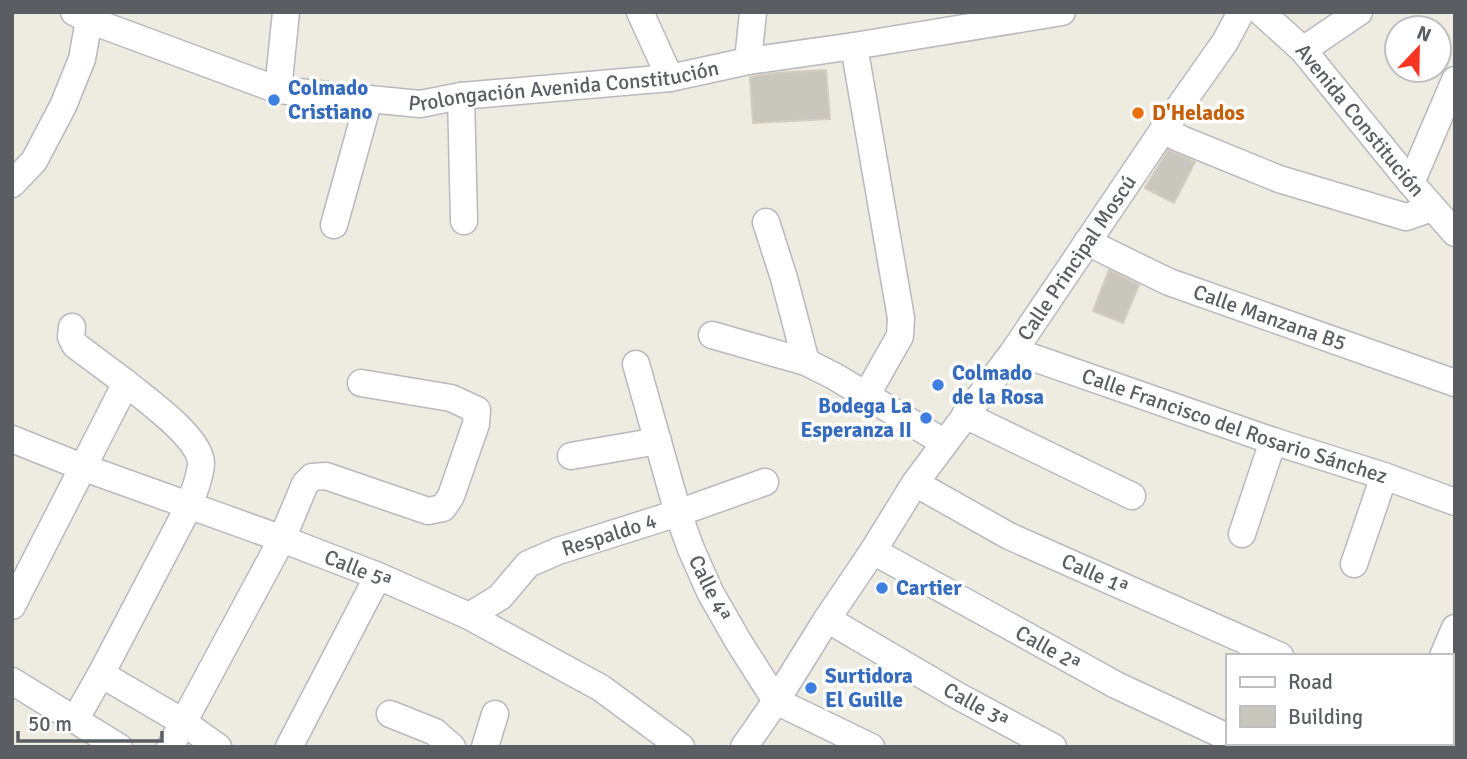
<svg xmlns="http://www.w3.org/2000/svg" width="1467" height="759" font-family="Signika,sans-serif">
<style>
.building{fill:#c9c6be;stroke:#d3cdbf;stroke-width:2}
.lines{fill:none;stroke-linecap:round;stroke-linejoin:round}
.minor-casing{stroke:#b7b9bf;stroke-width:29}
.minor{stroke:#fff;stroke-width:26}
.shop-dot{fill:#3f7fe0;stroke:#fff;stroke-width:2.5}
.food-dot{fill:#e8710a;stroke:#fff;stroke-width:2.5}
.labels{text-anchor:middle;stroke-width:7;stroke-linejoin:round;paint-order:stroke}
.street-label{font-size:21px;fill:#5a5e63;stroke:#fff}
.shop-label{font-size:21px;font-weight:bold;fill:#366cbe;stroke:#fff;text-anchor:start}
.food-label{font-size:21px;font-weight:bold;fill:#c56008;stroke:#fff;text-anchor:start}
</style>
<rect width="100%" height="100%" fill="#eeebe1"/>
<path class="building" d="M 826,70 L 830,119 L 753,123 L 750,77 L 776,73 Z
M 1168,150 L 1195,162 L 1174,203 L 1145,188 Z
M 1109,270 L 1139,285 L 1123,323 L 1093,311 Z"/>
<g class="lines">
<g class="minor-casing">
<g id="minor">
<path id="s1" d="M 74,12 L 89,20 L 278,90 L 420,104 L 461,96 L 670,78 L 748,61 L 854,46 L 1062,12"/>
<path d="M 640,12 L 670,78"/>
<path id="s2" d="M 1261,12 L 1303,50 L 1411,183 L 1455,233"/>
<path d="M 854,46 L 901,318 L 900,336 L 866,396"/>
<path d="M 1303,50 L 1359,12"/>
<path d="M 748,61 L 753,12"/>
<path d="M 278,90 L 286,12"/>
<path d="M 461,96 L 464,221"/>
<path d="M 1163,130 L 1181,139 L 1279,179 L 1406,217 L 1432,208"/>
<path d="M 1411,183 L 1455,80"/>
<path d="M 12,184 L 34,161 L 63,106 L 82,59 L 89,20"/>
<path d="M 766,222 L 784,278 L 806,362"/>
<path d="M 334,225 L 369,99"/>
<path id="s3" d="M 1087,242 L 1169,282 L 1455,383"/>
<path d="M 712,335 L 806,362 L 834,376 L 945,443"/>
<path id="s4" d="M 1014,351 L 1273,441 L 1384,476 L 1455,502"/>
<path d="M 636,364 L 678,513 L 691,549 L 710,592 L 738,641 L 776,701 L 871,747"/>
<path d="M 965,415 L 1132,496"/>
<path d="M 12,439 L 82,467 L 277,537 L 378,576 L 469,616 L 601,688 L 681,747"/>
<path d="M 571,456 L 658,441"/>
<path d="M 915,483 L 1009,536 L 1280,656"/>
<path d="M 1242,534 L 1273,441"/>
<path d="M 873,551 L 1116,685 L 1227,737"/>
<path d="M 1354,564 L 1384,476"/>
<path d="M 12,606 L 126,383 L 75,345 L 71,337 L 72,327"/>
<path id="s5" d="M 469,616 L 500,597 L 528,564 L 558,551 L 678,513 L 765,482"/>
<path d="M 827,619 L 958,696 L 1053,747"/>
<path d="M 1443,656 L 1455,628"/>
<path d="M 101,674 L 183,722 L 218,747"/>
<path d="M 12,681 L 119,747"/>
<path d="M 390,714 L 435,732 L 452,747"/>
<path d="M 75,720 L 101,674 L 189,506 C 193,493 201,477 201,463 C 200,437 145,399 126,383"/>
<path d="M 1410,743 L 1419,747"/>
<path d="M 170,747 L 282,539 L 305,484 L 312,477 L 326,476 L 428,511 L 443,508 L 451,496 L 476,424 L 477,410 L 451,398 L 361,383"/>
<path d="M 289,747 L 378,576"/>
<path d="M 485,747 L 495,714"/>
<path id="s6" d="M 744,747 L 776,701 L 827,619 L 873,551 L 915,483 L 1014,351 L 1163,130 L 1225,42 L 1241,12"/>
<path d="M 1278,747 L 1280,743"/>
</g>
</g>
<use href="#minor" class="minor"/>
</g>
<g class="shop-dot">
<circle cx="274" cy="100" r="7"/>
<circle cx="938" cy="385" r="7"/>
<circle cx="926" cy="418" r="7"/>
<circle cx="882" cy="588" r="7"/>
<circle cx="811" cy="688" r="7"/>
</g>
<circle class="food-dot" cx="1138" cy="113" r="7"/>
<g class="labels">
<g class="street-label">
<text dy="7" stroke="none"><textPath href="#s1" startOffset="506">Prolongación Avenida Constitución</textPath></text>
<text dy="7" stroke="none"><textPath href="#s2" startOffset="147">Avenida Constitución</textPath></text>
<text dy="7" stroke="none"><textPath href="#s6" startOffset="592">Calle Principal Moscú</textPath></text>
<text dy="7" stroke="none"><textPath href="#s3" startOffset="198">Calle Manzana B5</textPath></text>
<text dy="7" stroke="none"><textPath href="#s4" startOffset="233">Calle Francisco del Rosario Sánchez</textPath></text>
<text dy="7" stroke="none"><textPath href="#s5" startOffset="166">Respaldo 4</textPath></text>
<text transform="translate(358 569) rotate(22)" y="7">Calle 5ª</text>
<text transform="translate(1095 574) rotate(24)" y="7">Calle 1ª</text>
<text transform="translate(710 588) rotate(64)" y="7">Calle 4ª</text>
<text transform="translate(1048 648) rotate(29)" y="7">Calle 2ª</text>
<text transform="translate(976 705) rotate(29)" y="7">Calle 3ª</text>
</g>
<g class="shop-label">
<text x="288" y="95">Colmado<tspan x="288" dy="24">Cristiano</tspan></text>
<text x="952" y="380">Colmado<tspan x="952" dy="24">de la Rosa</tspan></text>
<text x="912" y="413" text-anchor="end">Bodega La<tspan x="912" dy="24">Esperanza II</tspan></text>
<text x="896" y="595">Cartier</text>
<text x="825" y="683">Surtidora<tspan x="825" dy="24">El Guille</tspan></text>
</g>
<g class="food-label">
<text x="1152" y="120">D'Helados</text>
</g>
</g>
<rect width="1467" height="759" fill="none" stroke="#5a5e63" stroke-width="28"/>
<rect x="1226" y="654" width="228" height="91" fill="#ffffff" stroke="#bdbfc1" stroke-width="2"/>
<rect x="1240" y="677" width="35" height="10" fill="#ffffff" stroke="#bdbfc1" stroke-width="2"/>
<text x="1288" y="689" font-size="21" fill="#5a5e63">Road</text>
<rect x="1240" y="706" width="35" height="21" fill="#c9c6be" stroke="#bdbfc1" stroke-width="2"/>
<text x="1288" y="724" font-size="21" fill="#5a5e63">Building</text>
<g transform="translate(1418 49) rotate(22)"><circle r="33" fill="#ffffff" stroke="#bdbfc1" stroke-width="2"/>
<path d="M0-5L12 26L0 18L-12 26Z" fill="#f6341f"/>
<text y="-10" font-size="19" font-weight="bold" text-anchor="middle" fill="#5a5e63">N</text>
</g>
<path d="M18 731v10h144v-10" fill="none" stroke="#5a5e63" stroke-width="3.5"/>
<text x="28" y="731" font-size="21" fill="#5a5e63" stroke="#ffffff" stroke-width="5" paint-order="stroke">50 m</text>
</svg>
